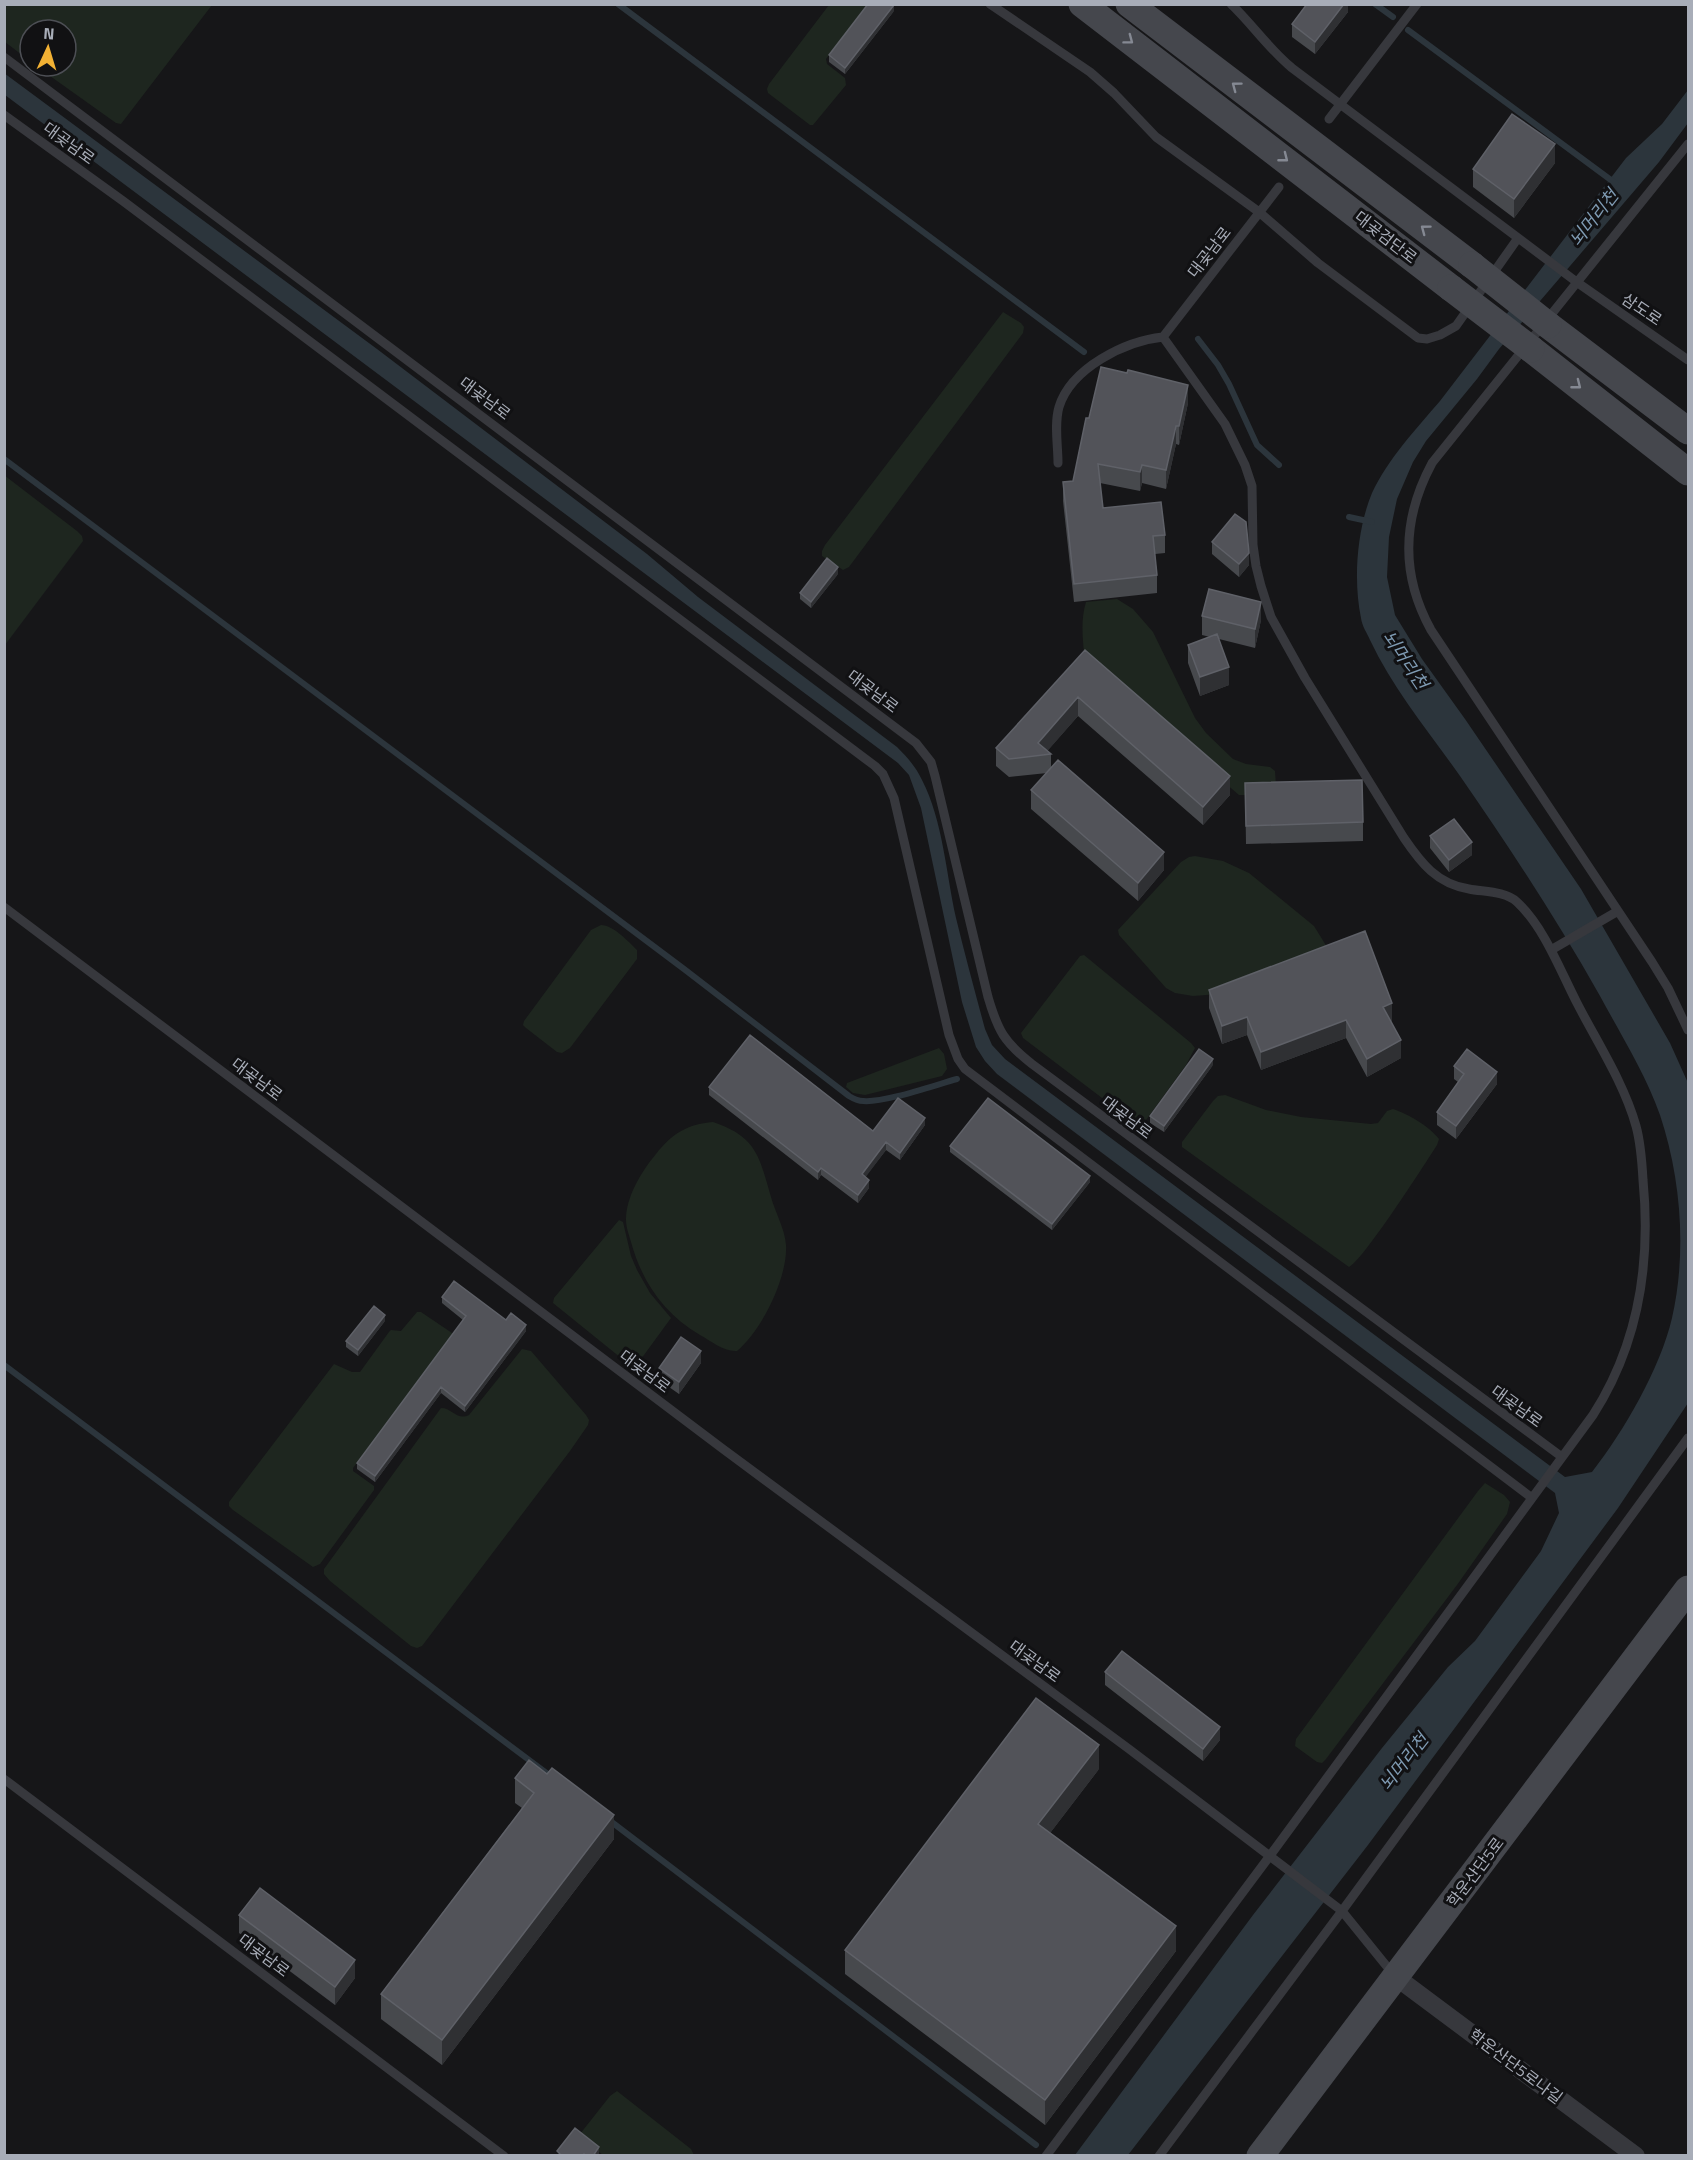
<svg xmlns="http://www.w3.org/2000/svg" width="1693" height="2160" font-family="'Titillium Web','Noto Sans KR',sans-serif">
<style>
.green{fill:#1e261f}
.water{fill:#2c353c}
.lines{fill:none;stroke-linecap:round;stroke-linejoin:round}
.stream{stroke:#2c353c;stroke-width:6}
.lane{stroke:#37383d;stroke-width:9}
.street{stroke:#37383d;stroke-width:18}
.secondary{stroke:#45474d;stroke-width:27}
.secondary-bridge{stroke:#45474d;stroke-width:27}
.wall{fill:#47494d}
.shaded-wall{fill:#2f3033}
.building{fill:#525359;stroke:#5f6168;stroke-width:1.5}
.oneway{stroke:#858993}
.labels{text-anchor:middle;stroke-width:6;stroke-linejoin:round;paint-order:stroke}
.street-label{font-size:16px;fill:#a8adb8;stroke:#111113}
.water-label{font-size:18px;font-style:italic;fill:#7f9bb3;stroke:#111113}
</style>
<rect width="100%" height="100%" fill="#161618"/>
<path class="green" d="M 4,5 L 5,4 L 212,5 L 121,124 L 116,123 L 36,66 L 66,66 L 66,30 L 30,30 L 30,61 L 5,42 Z
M 829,5 L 868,5 L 826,59 L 827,64 L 845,78 L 846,85 L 813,125 L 810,125 L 768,93 L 767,89 L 769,84 Z
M 1003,312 L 1021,323 L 1024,327 L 1023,333 L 849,567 L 843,570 L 822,556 L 822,551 L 825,545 Z
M 4,475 L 77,531 L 82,536 L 83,541 L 5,645 Z
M 1117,599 L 1133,609 L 1153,632 L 1195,718 L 1206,733 L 1233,759 L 1246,764 L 1270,767 L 1275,771 L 1276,786 L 1274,795 L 1239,795 L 1085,662 C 1083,642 1080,622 1086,602 Z
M 1195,856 L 1223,861 L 1249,873 L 1314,926 L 1327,947 L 1219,994 L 1193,996 L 1175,993 L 1166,988 L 1119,935 L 1118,930 L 1181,862 L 1189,857 Z
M 601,925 C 613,925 628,941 637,950 L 637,959 L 570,1048 L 562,1053 L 557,1052 L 526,1028 L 523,1025 L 524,1021 L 591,930 Z
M 1084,955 L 1191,1043 L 1195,1048 L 1186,1065 L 1146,1120 L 1141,1124 L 1135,1123 L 1023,1038 L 1021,1033 L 1080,956 Z
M 939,1048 L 944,1054 L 947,1069 L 942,1076 L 865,1095 L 853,1093 L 846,1087 L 847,1083 Z
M 1225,1095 L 1266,1110 L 1301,1117 L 1371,1124 L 1378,1123 L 1387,1111 L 1393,1109 C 1408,1114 1429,1126 1439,1139 L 1437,1145 C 1425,1164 1362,1262 1349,1267 L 1182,1147 L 1182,1142 L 1213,1101 L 1218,1096 Z
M 713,1122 C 757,1137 759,1156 771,1197 C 775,1212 785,1229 786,1245 C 788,1277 762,1330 737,1351 C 724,1352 711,1341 700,1335 C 664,1314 642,1282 631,1242 C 629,1235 626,1227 626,1220 C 626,1197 641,1172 656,1154 C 672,1134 687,1124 713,1122 Z
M 619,1220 L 623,1222 L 631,1256 L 637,1270 L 650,1293 L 671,1318 L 644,1355 L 634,1365 L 626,1362 L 553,1303 L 554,1298 Z
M 417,1312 L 421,1312 L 452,1333 L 452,1337 L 353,1468 L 353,1471 L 374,1486 L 374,1490 L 320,1564 L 313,1567 L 233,1510 L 229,1506 L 229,1502 L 334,1364 L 352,1372 L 360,1372 L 389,1332 L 391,1330 L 401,1331 Z
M 522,1349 L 531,1351 L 586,1415 L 589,1420 L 588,1425 L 570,1451 L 422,1646 L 417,1648 L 411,1646 L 330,1581 L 324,1574 L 324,1569 L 441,1408 C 452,1408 457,1421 469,1415 Z
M 1485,1483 L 1504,1495 L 1510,1502 L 1507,1514 L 1457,1585 L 1326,1759 L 1322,1763 L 1317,1762 L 1295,1746 L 1296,1739 L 1478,1491 Z
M 617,2091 L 691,2149 L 694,2155 L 603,2155 L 580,2138 L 580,2134 L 610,2096 Z"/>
<path class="water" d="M 4,73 L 377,349 L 647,554 L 698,597 L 897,747 C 907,757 916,767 922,780 C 943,821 946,873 956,918 C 965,955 975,992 985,1029 L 992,1045 L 1005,1059 L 1565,1477 L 1592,1472 C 1624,1431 1660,1369 1672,1318 C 1687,1252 1681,1178 1660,1115 C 1645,1073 1621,1035 1600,996 C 1557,920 1510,848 1460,776 C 1429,732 1393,689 1370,640 C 1367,633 1362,626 1361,618 C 1353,580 1357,529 1372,493 C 1388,459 1416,429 1440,401 L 1626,158 L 1662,124 L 1688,90 L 1688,123 L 1659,162 L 1499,349 L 1477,379 L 1426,441 L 1413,462 L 1397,499 L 1389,537 L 1387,577 L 1395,615 L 1422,659 L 1465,719 L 1581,889 L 1670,1043 L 1688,1083 L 1688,1403 L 1618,1508 L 1368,1845 L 1128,2155 L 1075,2155 L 1253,1915 L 1382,1748 L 1448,1667 L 1475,1641 L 1541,1551 L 1559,1513 L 1555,1493 L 997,1074 L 985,1061 L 976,1047 L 962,1002 L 921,808 L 909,775 L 898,763 L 5,95 Z"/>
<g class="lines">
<path class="stream" d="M 618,4 L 1084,352
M 1375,4 L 1393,17
M 1408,30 L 1615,183
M 1198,339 L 1218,365 L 1229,384 L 1257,445 L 1279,465
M 4,459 L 684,969 L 849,1096 C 854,1099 857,1101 863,1101 C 884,1103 935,1085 957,1079
M 1349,517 L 1372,522
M 4,1365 L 553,1778
M 609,1820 L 1036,2145"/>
<path class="lane" d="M 990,4 L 1090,72 L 1114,93 L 1156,137 L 1259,212 L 1318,263 L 1418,338 L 1427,339 L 1440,335 L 1456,326 L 1518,238
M 1231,4 C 1253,25 1269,49 1292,68 L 1578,283 L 1688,360
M 4,57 L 916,743 L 931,762 L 935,776 L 988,997 C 998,1031 1004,1042 1032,1064 L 1562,1457
M 4,115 L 123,201 L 875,766 L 883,774 L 894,798 L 949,1035 L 958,1059 L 965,1069 L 1532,1498
M 1329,119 L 1417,4
M 1688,144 L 1432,463 C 1402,519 1400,574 1431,630 L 1652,962 L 1668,988 L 1688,1030
M 1058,463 C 1058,445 1054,424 1059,407 C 1071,368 1125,341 1163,337 L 1279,187
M 4,907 L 723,1449 L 1129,1749 L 1342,1911 L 1393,1974
M 1551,950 L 1618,911
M 4,1779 L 504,2156
M 1046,2156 L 1269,1857 L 1593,1415 C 1638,1345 1651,1263 1643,1180 C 1642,1162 1641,1144 1636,1126 C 1624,1083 1597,1042 1577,1003 C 1560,970 1544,927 1517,902 C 1505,891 1484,892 1469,889 C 1437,884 1421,863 1404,838 L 1305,678 L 1271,617 L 1261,586 L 1256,566 L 1253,545 L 1252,486 L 1245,465 L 1225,424 L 1163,337
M 1159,2156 L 1342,1911 L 1688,1438"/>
<path class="street" d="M 1396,1977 L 1636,2156"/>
<path class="secondary" d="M 1082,4 L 1451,288
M 1129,4 L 1472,265
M 1548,325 L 1688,431
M 1531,349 L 1688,472
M 1260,2156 L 1688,1589"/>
<path class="secondary-bridge" d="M 1472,265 L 1548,325
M 1451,288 L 1531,349"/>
</g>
<path class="wall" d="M 1348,4 L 1348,12 L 1315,54 L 1292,37 L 1292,24 Z
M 894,11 L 845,74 L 829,62 L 829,55 Z
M 1555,163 L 1514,218 L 1473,187 L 1473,169 Z
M 1188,403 L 1179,445 L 1176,444 L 1166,489 L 1142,483 L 1140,491 L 1100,483 L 1103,508 L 1165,535 L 1165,553 L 1155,554 L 1157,575 L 1157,593 L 1074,602 L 1063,501 L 1063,482 L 1073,481 L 1089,418 Z
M 1212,542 L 1249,565 L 1239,577 L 1212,554 Z
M 838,574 L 811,608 L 800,599 L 800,593 Z
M 1202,616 L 1261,620 L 1255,648 L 1219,639 L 1229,685 L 1200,696 L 1188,663 L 1188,645 L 1210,637 L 1202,635 Z
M 1085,650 L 1230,795 L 1203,825 L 1078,716 L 1047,751 L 1051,754 L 1051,768 L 1164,870 L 1138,901 L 1031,809 L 1031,790 L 1047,773 L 1009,777 L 996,766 L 996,748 Z
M 1245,783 L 1363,822 L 1363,841 L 1246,844 Z
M 1430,836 L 1472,855 L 1449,872 L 1430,848 Z
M 1209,990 L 1392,1021 L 1391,1021 L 1401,1058 L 1367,1077 L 1346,1038 L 1261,1070 L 1247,1035 L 1222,1044 L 1209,1008 Z
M 1213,1065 L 1164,1132 L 1150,1123 L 1150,1116 Z
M 1454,1066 L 1497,1084 L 1456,1139 L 1437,1125 L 1437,1112 L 1458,1082 L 1454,1079 Z
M 709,1087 L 873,1131 L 925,1125 L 900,1160 L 886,1150 L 865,1177 L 869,1188 L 858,1203 L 821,1175 L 818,1180 L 709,1095 Z
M 950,1146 L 1090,1182 L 1052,1230 L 950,1152 Z
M 442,1297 L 506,1320 L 526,1331 L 465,1412 L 441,1393 L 375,1482 L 357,1469 L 357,1463 L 463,1320 L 442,1303 Z
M 385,1321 L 358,1356 L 346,1347 L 346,1341 Z
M 701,1363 L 679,1394 L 659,1380 L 659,1368 Z
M 1105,1672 L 1220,1740 L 1203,1761 L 1105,1685 Z
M 1099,1769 L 1050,1833 L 1176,1951 L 1045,2125 L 845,1974 L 845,1950 Z
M 547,1774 L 614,1839 L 442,2065 L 381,2019 L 381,1994 L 522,1808 L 515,1803 L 515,1778 Z
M 239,1915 L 355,1978 L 335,2005 L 239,1933 Z"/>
<path class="shaded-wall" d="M 1344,4 L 1348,4 L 1348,12 L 1315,54 L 1315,42 Z
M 894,5 L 894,11 L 845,74 L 845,68 Z
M 1555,144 L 1555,163 L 1514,218 L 1514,199 Z
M 1188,385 L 1188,403 L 1179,445 L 1179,426 Z
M 1176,426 L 1176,444 L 1166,489 L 1166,470 Z
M 1142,465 L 1142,483 L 1140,491 L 1140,472 Z
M 1249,553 L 1249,565 L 1239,577 L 1239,564 Z
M 838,567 L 838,574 L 811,608 L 811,602 Z
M 1261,602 L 1261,620 L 1255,648 L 1255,629 Z
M 1229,667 L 1229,685 L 1200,696 L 1200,677 Z
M 1078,697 L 1078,716 L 1044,755 L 1038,743 Z
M 1230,776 L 1230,795 L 1203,825 L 1203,807 Z
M 1472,842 L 1472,855 L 1449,872 L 1449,860 Z
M 1164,852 L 1164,870 L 1138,901 L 1138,883 Z
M 1392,1003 L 1392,1021 L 1383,1025 L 1383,1007 Z
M 1247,1017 L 1247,1035 L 1222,1044 L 1222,1026 Z
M 1346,1020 L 1346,1038 L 1261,1070 L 1261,1052 Z
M 1401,1040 L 1401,1058 L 1367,1077 L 1367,1059 Z
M 1213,1059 L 1213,1065 L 1164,1132 L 1164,1126 Z
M 1497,1072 L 1497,1084 L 1456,1139 L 1456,1126 Z
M 925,1118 L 925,1125 L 900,1160 L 900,1153 Z
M 886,1142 L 886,1150 L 862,1182 L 862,1174 Z
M 821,1168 L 821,1175 L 818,1180 L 818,1172 Z
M 1090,1176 L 1090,1182 L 1052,1230 L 1052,1224 Z
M 869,1180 L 869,1188 L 858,1203 L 858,1195 Z
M 385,1315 L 385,1321 L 358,1356 L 358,1350 Z
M 526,1325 L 526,1331 L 465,1412 L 465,1406 Z
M 701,1351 L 701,1363 L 679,1394 L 679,1382 Z
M 441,1387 L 441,1393 L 375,1482 L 375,1476 Z
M 1220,1727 L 1220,1740 L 1203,1761 L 1203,1749 Z
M 1099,1745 L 1099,1769 L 1038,1849 L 1038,1824 Z
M 614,1815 L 614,1839 L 442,2065 L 442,2040 Z
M 1176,1926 L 1176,1951 L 1045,2125 L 1045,2100 Z
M 355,1960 L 355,1978 L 335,2005 L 335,1987 Z
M 599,2147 L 599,2156 L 593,2156 Z"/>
<path class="building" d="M 868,4 L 894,5 L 845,68 L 829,55 Z
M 1307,4 L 1344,4 L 1315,42 L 1292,24 Z
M 1512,114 L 1555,144 L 1514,199 L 1473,169 Z
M 1101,367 L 1127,373 L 1128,370 L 1188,385 L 1179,426 L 1176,426 L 1166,470 L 1142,465 L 1140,472 L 1098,464 L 1103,508 L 1161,502 L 1165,535 L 1153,536 L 1157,575 L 1074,584 L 1063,482 L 1073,481 L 1086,418 L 1089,418 Z
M 1235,514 L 1246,522 L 1249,553 L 1239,564 L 1212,542 Z
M 827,558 L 838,567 L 811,602 L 800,593 Z
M 1209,589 L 1261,602 L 1255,629 L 1202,616 Z
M 1217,634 L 1229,667 L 1200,677 L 1188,645 Z
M 1085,650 L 1230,776 L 1203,807 L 1078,697 L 1038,743 L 1051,754 L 1009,759 L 996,748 Z
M 1058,760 L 1164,852 L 1138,883 L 1031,790 Z
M 1362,780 L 1363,822 L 1246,826 L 1245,783 Z
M 1454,819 L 1472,842 L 1449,860 L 1430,836 Z
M 1365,931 L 1392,1003 L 1383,1007 L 1401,1040 L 1367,1059 L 1346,1020 L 1261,1052 L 1247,1017 L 1222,1026 L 1209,990 Z
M 750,1035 L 873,1131 L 898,1098 L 925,1118 L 900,1153 L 886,1142 L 862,1174 L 869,1180 L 858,1195 L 821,1168 L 818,1172 L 709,1087 Z
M 1199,1049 L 1213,1059 L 1164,1126 L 1150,1116 Z
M 1467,1049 L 1497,1072 L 1456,1126 L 1437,1112 L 1464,1074 L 1454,1066 Z
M 988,1098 L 1090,1176 L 1052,1224 L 950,1146 Z
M 454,1281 L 506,1320 L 511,1313 L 526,1325 L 465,1406 L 441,1387 L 375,1476 L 357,1463 L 466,1316 L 442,1297 Z
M 374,1306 L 385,1315 L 358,1350 L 346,1341 Z
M 681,1337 L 701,1351 L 679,1382 L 659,1368 Z
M 1122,1651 L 1220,1727 L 1203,1749 L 1105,1672 Z
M 1036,1698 L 1099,1745 L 1038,1824 L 1176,1926 L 1045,2100 L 845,1950 Z
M 529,1760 L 547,1774 L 552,1768 L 614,1815 L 442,2040 L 381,1994 L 534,1793 L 515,1778 Z
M 260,1888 L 355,1960 L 335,1987 L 239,1915 Z
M 575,2128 L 599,2147 L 593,2156 L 586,2156 L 584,2154 L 583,2156 L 562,2156 L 557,2151 Z"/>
<defs><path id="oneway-chevron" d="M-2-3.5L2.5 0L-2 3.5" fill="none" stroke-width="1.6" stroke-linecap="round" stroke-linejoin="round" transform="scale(1.5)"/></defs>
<g class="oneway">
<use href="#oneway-chevron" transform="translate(1129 40) rotate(37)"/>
<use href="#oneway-chevron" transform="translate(1236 86) rotate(-143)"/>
<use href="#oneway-chevron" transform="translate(1284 158) rotate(38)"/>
<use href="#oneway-chevron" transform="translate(1425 229) rotate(-143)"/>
<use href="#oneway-chevron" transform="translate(1577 385) rotate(38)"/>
</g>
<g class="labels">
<g class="street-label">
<text transform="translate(69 143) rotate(36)" y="6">대곶남로</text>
<text transform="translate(1386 237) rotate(38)" y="6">대곶검단로</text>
<text transform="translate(1209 252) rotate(-52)" y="6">대곶남로</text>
<text transform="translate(1642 309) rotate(34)" y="6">삼도로</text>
<text transform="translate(485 398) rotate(37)" y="6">대곶남로</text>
<text transform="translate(873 691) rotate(37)" y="6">대곶남로</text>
<text transform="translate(257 1079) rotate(37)" y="6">대곶남로</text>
<text transform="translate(1127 1117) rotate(37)" y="6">대곶남로</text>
<text transform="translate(645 1371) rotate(37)" y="6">대곶남로</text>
<text transform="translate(1517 1406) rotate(36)" y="6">대곶남로</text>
<text transform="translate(1035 1661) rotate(36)" y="6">대곶남로</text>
<text transform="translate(1475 1872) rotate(-53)" y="6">학운산단5로</text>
<text transform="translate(264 1955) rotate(37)" y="6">대곶남로</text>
<text transform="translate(1516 2066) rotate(37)" y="6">학운산단5로나길</text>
</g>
<g class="water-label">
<text transform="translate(1594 218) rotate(-52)" y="6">뇌머리천</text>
<text transform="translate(1405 660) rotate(56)" y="6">뇌머리천</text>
<text transform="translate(1404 1762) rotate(-52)" y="6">뇌머리천</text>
</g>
</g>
<rect width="1693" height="2160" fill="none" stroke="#a8adb8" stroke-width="12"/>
<g transform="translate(48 48) rotate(4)"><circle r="28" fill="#111113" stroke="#4d4f55" stroke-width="1.5"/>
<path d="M0-4.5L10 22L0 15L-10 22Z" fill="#f2b134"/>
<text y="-9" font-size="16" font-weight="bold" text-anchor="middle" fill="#a8adb8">N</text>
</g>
</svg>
